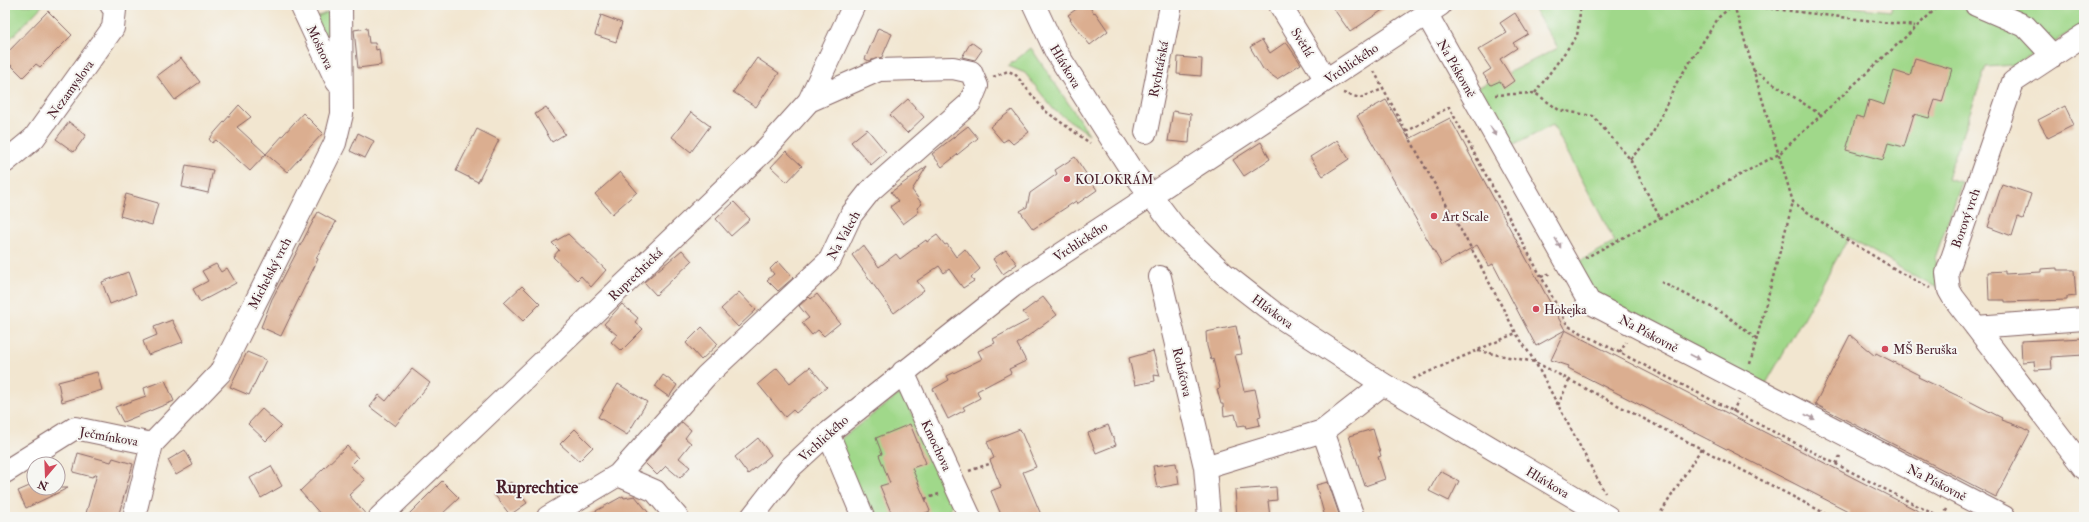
<svg xmlns="http://www.w3.org/2000/svg" width="2089" height="522" font-family="'IM FELL Double Pica',serif">
<style>
.green{fill:#a0d88a;stroke:#757c5a}
.building{fill:#dbae90}
.lines{fill:none;stroke-linecap:round;stroke-linejoin:round}
.minor-casing{stroke:#856565;stroke-width:24}
.path{stroke:#856565;stroke-width:2.5;stroke-dasharray:3 3;stroke-linecap:butt}
.minor{stroke:#fff;stroke-width:22}
.oneway{fill:#ae9aa0}
.poi-dot{fill:#d1495b;stroke:#f6f6f2;stroke-width:1.5}
.labels{text-anchor:middle;stroke-width:4;stroke-linejoin:round;paint-order:stroke}
.street-label{font-size:13px;fill:#4a1f2b;stroke:#f6f6f2}
.poi-label{font-size:13px;fill:#4a1f2b;stroke:#f6f6f2;text-anchor:start}
.district-label{font-size:17px;font-weight:bold;fill:#4a1f2b;stroke:#f6f6f2}
</style>
<rect width="100%" height="100%" fill="#f6f6f2"/>
<filter id="ink" filterUnits="userSpaceOnUse"><feTurbulence type="fractalNoise" baseFrequency=".025" numOctaves="2"/><feDisplacementMap in="SourceGraphic" scale="8" xChannelSelector="R" yChannelSelector="G"/><feConvolveMatrix kernelMatrix="1 2 1 2 8 2 1 2 1" color-interpolation-filters="sRGB"/></filter>
<filter id="wash" filterUnits="userSpaceOnUse"><feTurbulence type="fractalNoise" baseFrequency=".012" numOctaves="4" result="noise"/><feDisplacementMap in="SourceGraphic" scale="16" xChannelSelector="R" yChannelSelector="G"/><feGaussianBlur stdDeviation="0.9" result="paint"/><feColorMatrix in="noise" values="0 0 0 0 0 0 0 0 0 0 0 0 0 0 0 0 0 1.4 0 .05"/><feComposite in="paint" operator="in"/></filter>
<g filter="url(#wash)">
<rect width="100%" height="100%" fill="#f2e6d0"/>
<path class="green" d="M 5,5 L 43,5 L 5,44 Z
M 1531,5 L 1831,5 L 1891,11 L 1892,5 L 2084,5 L 2084,24 L 2014,65 L 1986,67 L 1947,178 L 1962,182 L 1935,258 L 1938,288 L 1917,278 L 1849,237 L 1764,387 L 1593,296 L 1571,266 L 1615,242 L 1553,125 L 1510,147 L 1475,89 L 1558,48 Z
M 333,10 L 330,44 L 314,18 Z
M 1031,48 L 1089,134 L 1054,110 L 1025,73 L 1008,66 Z
M 898,395 L 903,396 L 958,500 L 949,509 L 953,517 L 869,517 L 838,441 Z"/>
<g id="blocks">
<path class="building" d="M 1082,5 L 1088,5 L 1094,13 L 1095,12 L 1108,31 L 1090,45 L 1070,20 L 1071,19 L 1068,15 Z
M 1331,5 L 1390,5 L 1350,32 Z
M 48,11 L 72,35 L 40,67 L 36,64 L 23,77 L 5,59 L 5,55 Z
M 1515,13 L 1528,34 L 1513,43 L 1517,48 L 1500,59 L 1514,81 L 1504,88 L 1500,81 L 1491,85 L 1483,74 L 1491,69 L 1478,50 L 1507,33 L 1500,23 Z
M 601,15 L 622,23 L 616,42 L 595,35 Z
M 367,28 L 369,43 L 375,43 L 376,50 L 379,49 L 381,65 L 358,68 L 354,30 Z
M 878,28 L 892,34 L 882,57 L 869,61 L 865,59 Z
M 1262,40 L 1270,53 L 1286,42 L 1301,64 L 1277,79 L 1263,69 L 1250,47 Z
M 971,42 L 982,50 L 975,60 L 962,57 Z
M 1178,57 L 1202,59 L 1201,76 L 1177,74 Z
M 181,58 L 200,82 L 175,100 L 157,76 Z
M 757,58 L 779,73 L 756,107 L 733,92 Z
M 1915,58 L 1952,69 L 1942,102 L 1935,100 L 1929,118 L 1914,114 L 1904,147 L 1888,143 L 1883,160 L 1846,150 L 1856,116 L 1864,118 L 1869,100 L 1884,105 L 1894,71 L 1910,76 Z
M 908,99 L 924,117 L 907,133 L 890,115 Z
M 1386,100 L 1409,139 L 1450,118 L 1565,330 L 1536,346 L 1493,264 L 1489,266 L 1477,245 L 1442,265 L 1357,116 Z
M 239,105 L 251,117 L 237,127 L 266,154 L 250,171 L 216,140 L 212,143 L 209,139 Z
M 2065,106 L 2074,125 L 2048,138 L 2038,120 Z
M 546,107 L 565,134 L 552,142 L 535,114 Z
M 1012,110 L 1029,132 L 1013,144 L 1008,139 L 1003,142 L 990,127 Z
M 1173,111 L 1191,114 L 1189,143 L 1168,141 Z
M 691,112 L 710,126 L 691,152 L 672,137 Z
M 303,113 L 323,133 L 287,172 L 266,154 Z
M 69,122 L 86,135 L 74,152 L 56,139 Z
M 968,126 L 978,138 L 942,167 L 932,154 Z
M 477,129 L 499,140 L 478,182 L 456,171 Z
M 867,129 L 886,152 L 871,165 L 851,142 Z
M 358,133 L 374,141 L 365,158 L 350,151 Z
M 1337,140 L 1349,159 L 1323,176 L 1310,157 Z
M 1261,142 L 1270,159 L 1244,176 L 1233,160 Z
M 786,151 L 802,166 L 787,182 L 771,167 Z
M 1075,157 L 1097,190 L 1077,204 L 1076,201 L 1033,229 L 1020,211 L 1027,207 L 1030,193 L 1057,174 L 1055,170 Z
M 186,165 L 213,170 L 208,193 L 182,187 Z
M 927,166 L 912,190 L 922,204 L 917,208 L 919,212 L 903,224 L 890,207 L 898,201 L 891,192 Z
M 620,172 L 637,192 L 612,214 L 595,194 Z
M 2002,184 L 2031,194 L 2023,219 L 2018,217 L 2012,236 L 1988,227 Z
M 126,194 L 158,203 L 152,225 L 120,216 Z
M 734,202 L 750,219 L 731,236 L 716,219 Z
M 318,212 L 336,222 L 316,258 L 318,259 L 281,336 L 261,327 L 272,299 Z
M 568,234 L 606,270 L 591,287 L 581,276 L 577,280 L 553,257 L 559,250 L 552,243 Z
M 937,235 L 945,245 L 947,244 L 956,257 L 965,249 L 980,269 L 971,277 L 974,281 L 963,288 L 949,269 L 944,273 L 939,266 L 917,281 L 924,290 L 894,313 L 852,255 L 863,245 L 879,267 L 896,254 L 900,259 L 926,240 L 927,242 Z
M 682,250 L 692,261 L 656,295 L 644,282 Z
M 1006,250 L 1017,264 L 1003,274 L 993,259 Z
M 778,261 L 793,278 L 778,291 L 767,280 L 774,274 L 770,269 Z
M 216,264 L 221,272 L 227,268 L 236,283 L 200,302 L 193,289 L 208,281 L 202,271 Z
M 2057,268 L 2057,270 L 2074,270 L 2076,296 L 2067,297 L 2067,300 L 2005,302 L 2005,300 L 1989,300 L 1988,272 L 2005,271 L 2005,274 L 2041,272 L 2041,269 Z
M 128,272 L 136,294 L 110,304 L 102,282 Z
M 522,286 L 540,304 L 523,321 L 504,303 Z
M 739,292 L 756,310 L 738,327 L 721,309 Z
M 817,294 L 840,323 L 824,336 L 818,330 L 812,335 L 802,323 L 809,318 L 799,306 L 809,297 L 811,299 Z
M 1043,297 L 1057,315 L 1017,344 L 1026,361 L 1009,369 L 1011,373 L 977,391 L 980,398 L 963,407 L 965,410 L 948,419 L 933,389 L 949,380 L 947,376 L 982,359 L 978,351 L 995,343 L 993,339 L 1029,320 L 1023,312 Z
M 622,304 L 638,318 L 635,322 L 643,329 L 621,351 L 611,342 L 617,335 L 604,324 Z
M 172,320 L 183,342 L 148,355 L 143,341 L 157,335 L 154,327 Z
M 1236,326 L 1242,354 L 1235,355 L 1244,391 L 1255,389 L 1261,416 L 1258,417 L 1260,425 L 1246,428 L 1245,425 L 1238,426 L 1235,414 L 1224,416 L 1223,404 L 1221,404 L 1217,389 L 1220,388 L 1213,359 L 1211,360 L 1207,346 L 1206,332 Z
M 702,327 L 718,344 L 701,360 L 686,343 Z
M 1565,330 L 1930,517 L 1847,517 L 1850,512 L 1568,368 L 1569,366 L 1551,360 Z
M 1850,335 L 1875,356 L 1876,353 L 1903,367 L 1919,375 L 1918,377 L 1971,402 L 2002,418 L 2001,420 L 2024,428 L 2030,432 L 1996,497 L 1815,404 Z
M 2084,338 L 2084,355 L 2051,357 L 2052,369 L 2035,370 L 2034,361 L 2022,362 L 2021,341 Z
M 1153,351 L 1160,376 L 1154,375 L 1155,381 L 1135,385 L 1129,358 Z
M 247,352 L 266,360 L 249,395 L 230,387 Z
M 810,367 L 827,387 L 796,413 L 793,410 L 785,417 L 758,384 L 777,368 L 790,383 Z
M 412,369 L 430,383 L 395,426 L 370,407 L 379,395 L 386,401 Z
M 97,372 L 102,390 L 62,402 L 58,382 Z
M 663,375 L 677,385 L 669,397 L 655,387 Z
M 165,380 L 174,401 L 123,422 L 115,407 L 146,396 L 144,388 Z
M 618,384 L 647,402 L 627,435 L 598,417 Z
M 262,409 L 281,426 L 266,441 L 248,424 Z
M 682,422 L 691,430 L 685,438 L 691,443 L 679,458 L 690,467 L 680,478 L 666,466 L 657,475 L 645,463 Z
M 910,424 L 926,463 L 912,468 L 930,511 L 916,517 L 893,517 L 880,486 L 890,483 L 879,455 L 882,454 L 876,438 Z
M 1108,425 L 1116,445 L 1096,453 L 1088,433 Z
M 575,429 L 593,447 L 579,461 L 560,444 Z
M 1020,429 L 1036,467 L 1023,472 L 1042,517 L 1002,517 L 991,491 L 1001,487 L 990,460 L 994,458 L 987,442 Z
M 1373,429 L 1381,456 L 1378,457 L 1385,479 L 1365,486 L 1349,436 Z
M 758,438 L 771,455 L 748,474 L 735,457 Z
M 347,446 L 358,458 L 350,466 L 365,480 L 349,495 L 368,517 L 323,517 L 300,491 Z
M 185,450 L 193,465 L 176,475 L 168,460 Z
M 78,453 L 111,462 L 113,458 L 133,464 L 118,517 L 85,517 L 97,474 L 92,477 L 73,472 Z
M 1176,463 L 1179,484 L 1157,488 L 1153,466 Z
M 271,466 L 282,486 L 261,498 L 250,478 Z
M 1440,471 L 1459,481 L 1449,501 L 1429,491 Z
M 442,481 L 459,498 L 439,517 L 406,517 Z
M 511,482 L 527,503 L 510,515 L 494,494 Z
M 1328,482 L 1340,517 L 1325,517 L 1316,485 Z
M 34,484 L 34,488 L 68,488 L 26,508 L 18,491 Z
M 1276,487 L 1277,500 L 1268,501 L 1270,517 L 1237,517 L 1235,490 Z
M 623,496 L 624,498 L 635,496 L 652,517 L 585,517 Z"/>
</g>
</g>
<g filter="url(#ink)">
<use href="#blocks" fill-opacity="0" stroke="#856565" stroke-width="1"/>
<g class="lines">
<g class="minor-casing">
<path id="minor" d="M 301,5 L 337,82
M 1034,5 L 1056,52 L 1130,168 L 1174,226 L 1224,274 L 1274,313 L 1383,384 L 1608,517
M 1280,5 L 1326,80
M 1976,5 L 2025,26 L 2053,56
M 1426,13 L 1589,302 L 2004,517
M 2084,35 L 2013,82 L 1947,273 L 1949,290 L 1953,297 L 2084,468
M 1146,132 L 1171,5
M 5,162 L 34,138 L 113,28 L 115,10 L 111,5
M 1160,277 L 1205,467 L 1209,517
M 1976,327 L 2084,319
M 903,372 L 970,517
M 828,433 L 863,517
M 1205,467 L 1323,431
M 5,472 L 75,428 L 152,444
M 618,475 L 655,491 L 677,517
M 134,517 L 152,444 L 220,373 L 335,143 L 342,114 L 341,5
M 380,517 L 767,148 L 809,101 L 854,5
M 548,517 L 618,475 L 706,376 L 830,260 L 851,215 L 870,191 L 970,103 L 977,86 L 971,72 L 953,68 L 879,70 L 809,101
M 752,517 L 791,467 L 828,433 L 1013,286 L 1440,5
M 1353,517 L 1323,431 L 1383,384"/>
</g>
<path class="path" d="M 1734,5 L 1793,202 L 1846,239 L 1903,274 L 1930,288
M 1741,5 L 1915,26
M 1753,70 L 1821,115
M 1374,71 L 1425,167 L 1471,248 L 1516,333 L 1535,362 L 1605,493
M 993,77 L 1008,71 L 1015,74 L 1044,110 L 1090,143
M 1343,93 L 1360,98 L 1383,89
M 1535,93 L 1577,36 L 1581,5
M 1495,95 L 1535,93 L 1559,110 L 1593,116 L 1630,159 L 1660,218
M 1406,132 L 1449,107 L 1568,326 L 1939,517
M 1630,159 L 1650,139 L 1677,82 L 1719,17 L 1733,5
M 1585,258 L 1779,154 L 1940,5
M 1541,277 L 1551,273
M 1661,282 L 1725,314 L 1756,339
M 1478,351 L 1535,362 L 1832,517
M 1620,353 L 1626,342
M 1750,364 L 1793,202
M 1413,379 L 1516,333
M 1558,405 L 1569,381
M 1733,412 L 1738,400
M 1836,464 L 1841,454
M 969,471 L 989,464
M 925,499 L 939,494
M 1658,517 L 1701,449
M 1943,517 L 1947,509"/>
<use href="#minor" class="minor"/>
</g>
<defs><path id="oneway-solid" d="M-6-.8H1V-3.2L6.5 0L1 3.2V.8H-6Z"/></defs>
<g class="oneway">
<use href="#oneway-solid" transform="translate(1493 131) rotate(60)"/>
<use href="#oneway-solid" transform="translate(1558 243) rotate(60)"/>
<use href="#oneway-solid" transform="translate(1695 357) rotate(28)"/>
<use href="#oneway-solid" transform="translate(1810 417) rotate(27)"/>
</g>
</g>
<g class="poi-dot">
<circle cx="1067" cy="179" r="4"/>
<circle cx="1434" cy="216" r="4"/>
<circle cx="1536" cy="309" r="4"/>
<circle cx="1885" cy="349" r="4"/>
</g>
<g class="labels">
<g class="street-label">
<text transform="translate(1303 42) rotate(58)" y="5">Světlá</text>
<text transform="translate(321 47) rotate(65)" y="5">Mošnova</text>
<text transform="translate(1351 63) rotate(-34)" y="5">Vrchlického</text>
<text transform="translate(1066 66) rotate(59)" y="5">Hlávkova</text>
<text transform="translate(1457 68) rotate(60)" y="5">Na Pískovně</text>
<text transform="translate(1158 69) rotate(-79)" y="5">Rychtářská</text>
<text transform="translate(70 89) rotate(-54)" y="5">Nezamyslova</text>
<text transform="translate(1965 218) rotate(-71)" y="5">Borový vrch</text>
<text transform="translate(843 235) rotate(-61)" y="5">Na Valech</text>
<text transform="translate(1080 241) rotate(-33)" y="5">Vrchlického</text>
<text transform="translate(269 273) rotate(-63)" y="5">Michelský vrch</text>
<text transform="translate(635 274) rotate(-44)" y="5">Ruprechtická</text>
<text transform="translate(1273 311) rotate(36)" y="5">Hlávkova</text>
<text transform="translate(1649 333) rotate(28)" y="5">Na Pískovně</text>
<text transform="translate(1183 372) rotate(77)" y="5">Roháčova</text>
<text transform="translate(109 436) rotate(10)" y="5">Ječmínkova</text>
<text transform="translate(823 438) rotate(-42)" y="5">Vrchlického</text>
<text transform="translate(937 445) rotate(65)" y="5">Kmochova</text>
<text transform="translate(1548 482) rotate(31)" y="5">Hlávkova</text>
<text transform="translate(1937 482) rotate(27)" y="5">Na Pískovně</text>
</g>
<g class="poi-label">
<text x="1075" y="184">KOLOKRÁM</text>
<text x="1442" y="221">Art Scale</text>
<text x="1544" y="314">Hokejka</text>
<text x="1893" y="354">MŠ Beruška</text>
</g>
<g class="district-label">
<text x="537" y="493">Ruprechtice</text>
</g>
</g>
<rect width="2089" height="522" fill="none" stroke="#f6f6f2" stroke-width="20"/>
<g transform="translate(46 476) rotate(199)"><circle r="19" fill="#f6f6f2" stroke="#b1a0a2"/>
<path d="M0-3L7 15L0 10L-7 15Z" fill="#d1495b"/>
<text y="-6" font-size="11" font-weight="bold" text-anchor="middle" fill="#4a1f2b">N</text>
</g>
</svg>
